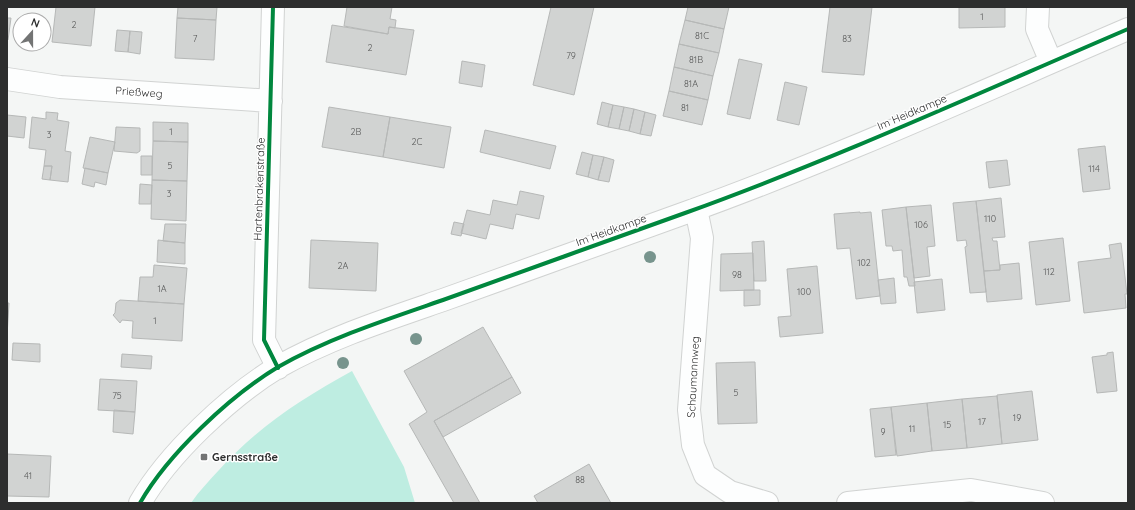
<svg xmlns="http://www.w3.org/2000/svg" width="1135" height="510" font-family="Quicksand,sans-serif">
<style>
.green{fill:#beede1}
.building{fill:#d1d3d2;stroke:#b6b8b7}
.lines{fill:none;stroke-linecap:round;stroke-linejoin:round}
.minor-casing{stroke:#d1d3d2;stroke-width:24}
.minor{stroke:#fdfefe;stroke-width:22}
.cycleway-casing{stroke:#fff;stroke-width:6}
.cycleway{stroke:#00873e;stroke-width:4}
.tree{fill:#77948d}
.poi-dot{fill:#737474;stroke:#fff;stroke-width:1.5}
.labels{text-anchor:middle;stroke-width:3;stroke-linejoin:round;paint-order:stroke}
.number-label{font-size:9px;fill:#565757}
.street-label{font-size:11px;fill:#2d2e2e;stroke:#fff}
.poi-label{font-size:11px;font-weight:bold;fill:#2d2e2e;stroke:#fff;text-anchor:start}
</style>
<rect width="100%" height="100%" fill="#f4f6f5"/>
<path class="green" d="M 352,371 L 404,467 L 415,503 L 191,503 C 199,491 209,481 219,470 C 258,427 301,399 352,371 Z"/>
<path class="building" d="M 56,7 L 95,7 L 91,46 L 52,42 Z
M 178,7 L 217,7 L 216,20 L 177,18 Z
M 347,7 L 392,7 L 390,19 L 396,20 L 395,28 L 389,27 L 388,34 L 344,26 Z
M 551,7 L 594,7 L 574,95 L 533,85 Z
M 688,7 L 729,7 L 724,29 L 685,20 Z
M 830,7 L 872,7 L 864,75 L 822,72 Z
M 959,7 L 1005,7 L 1005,27 L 959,28 Z
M 7,18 L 11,18 L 8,40 L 7,40 Z
M 177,18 L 216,20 L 214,60 L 175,58 Z
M 685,20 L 724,29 L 719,53 L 679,44 Z
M 332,25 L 388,34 L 389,27 L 414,30 L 406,75 L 326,62 Z
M 117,30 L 130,31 L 128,52 L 115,51 Z
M 130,31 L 142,32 L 140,54 L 128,52 Z
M 679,44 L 719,53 L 713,76 L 674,67 Z
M 739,59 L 762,64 L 750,119 L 727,114 Z
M 462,61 L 485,65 L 482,87 L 459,83 Z
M 674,67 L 713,76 L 708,100 L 669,91 Z
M 785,82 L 807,87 L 799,125 L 777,120 Z
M 669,91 L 708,100 L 702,125 L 663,116 Z
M 602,102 L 613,105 L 608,127 L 597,124 Z
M 613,105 L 624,107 L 619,129 L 608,127 Z
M 329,107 L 390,117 L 383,157 L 322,147 Z
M 624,107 L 634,109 L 629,131 L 619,129 Z
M 634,109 L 645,112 L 640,134 L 629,131 Z
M 46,112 L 58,113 L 57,120 L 69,122 L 65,151 L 71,152 L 68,182 L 50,180 L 52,166 L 44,166 L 46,150 L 29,148 L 32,117 L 46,119 Z
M 645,112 L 656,115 L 651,136 L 640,134 Z
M 7,115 L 26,117 L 24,138 L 7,136 Z
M 390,117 L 451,127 L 444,168 L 383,157 Z
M 153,122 L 188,123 L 188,142 L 153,141 Z
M 116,127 L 140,128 L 140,151 L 137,153 L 114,151 Z
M 485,130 L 556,146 L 550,169 L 480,152 Z
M 90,137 L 115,142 L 108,173 L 83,168 Z
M 153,141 L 188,142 L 187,181 L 152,180 Z
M 1105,146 L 1110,189 L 1083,192 L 1078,149 Z
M 582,152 L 593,155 L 588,177 L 576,174 Z
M 593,155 L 604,157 L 598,180 L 588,177 Z
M 141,156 L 152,156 L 152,175 L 141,175 Z
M 604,157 L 614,160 L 609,182 L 598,180 Z
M 1007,160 L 1010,185 L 989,188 L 986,162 Z
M 44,166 L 52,166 L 50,180 L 42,179 Z
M 85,168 L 108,173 L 106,185 L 95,182 L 94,187 L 82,184 Z
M 152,180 L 187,181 L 186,221 L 151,219 Z
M 140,184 L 152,185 L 151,204 L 139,204 Z
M 520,191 L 544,196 L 539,219 L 516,214 L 513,229 L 490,224 L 486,239 L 461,233 L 467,210 L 490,215 L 493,200 L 517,205 Z
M 1001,198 L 1005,237 L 992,238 L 993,241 L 997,241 L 1000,270 L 984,271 L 976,201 Z
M 976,201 L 986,292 L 970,293 L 965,247 L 967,246 L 966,240 L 957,241 L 953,203 Z
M 931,205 L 935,246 L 927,247 L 930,276 L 914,278 L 906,207 Z
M 906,207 L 915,286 L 909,286 L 907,277 L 904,277 L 902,250 L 893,251 L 892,246 L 886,246 L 882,210 Z
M 860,212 L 860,213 L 871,212 L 880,296 L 856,299 L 850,248 L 837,249 L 834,214 Z
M 454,222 L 464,224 L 461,236 L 451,234 Z
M 165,224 L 186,224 L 185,243 L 163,241 Z
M 1063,238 L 1070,301 L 1036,305 L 1029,242 Z
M 158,240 L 185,243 L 185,264 L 157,262 Z
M 311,240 L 378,243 L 376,291 L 309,288 Z
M 764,241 L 766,281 L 754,281 L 752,242 Z
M 1121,243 L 1127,294 L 1125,294 L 1126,308 L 1084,313 L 1078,262 L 1111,258 L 1109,245 Z
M 753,253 L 754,290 L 720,291 L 721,254 Z
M 1019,263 L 1022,299 L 987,302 L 984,271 L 1000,270 L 1000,265 Z
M 154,265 L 187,268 L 184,304 L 138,301 L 140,277 L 153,277 Z
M 817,266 L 823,333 L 780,337 L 778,317 L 791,316 L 787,269 Z
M 894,278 L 896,303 L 881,304 L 878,280 Z
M 942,279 L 945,310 L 917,313 L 914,282 Z
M 744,290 L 760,290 L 760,305 L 744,306 Z
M 120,300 L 184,304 L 182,341 L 132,338 L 133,321 L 122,320 L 120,323 L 113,315 L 115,313 L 116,303 Z
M 7,303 L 9,303 L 7,336 Z
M 483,327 L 512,377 L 434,421 L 480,503 L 454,503 L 409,424 L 427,412 L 404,371 Z
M 13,343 L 40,344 L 40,362 L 12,360 Z
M 1113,352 L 1117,391 L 1097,393 L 1092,357 L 1107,355 L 1107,353 Z
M 122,354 L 152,356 L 151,369 L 121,367 Z
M 752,362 L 755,362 L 757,423 L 718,424 L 716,363 Z
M 512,377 L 521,393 L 443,437 L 434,421 Z
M 100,379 L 137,381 L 135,412 L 98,410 Z
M 1032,391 L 1038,440 L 1002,444 L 997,395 Z
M 997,396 L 1002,444 L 967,448 L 962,399 Z
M 962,399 L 967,448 L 932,451 L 927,403 Z
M 927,403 L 932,451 L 897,456 L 891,407 Z
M 891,407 L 896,455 L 875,457 L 870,409 Z
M 114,410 L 135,412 L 133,434 L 113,432 Z
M 7,454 L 51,456 L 49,497 L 7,496 Z
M 589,464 L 611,503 L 538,503 L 534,496 Z"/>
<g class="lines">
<g class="minor-casing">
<path id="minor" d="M 273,7 L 264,340 L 278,368
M 1038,7 L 1037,29 L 1051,62
M 7,79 L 60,87 L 271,101
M 696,209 L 702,238 L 689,410 L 693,445 L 705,475 L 730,492 L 767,503
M 140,503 C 168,454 230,396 278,367 C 329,338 388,319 443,300 C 524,271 604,242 685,213 C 835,159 981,92 1128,29
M 848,503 L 971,490 L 1043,503"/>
</g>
<use href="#minor" class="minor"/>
<g class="cycleway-casing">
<path id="cycleway" d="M 273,7 L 264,340 L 278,368
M 140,503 C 168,454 230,396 278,367 C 329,338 388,319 443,300 C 524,271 604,242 685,213 C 835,159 981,92 1128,29"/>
</g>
<use href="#cycleway" class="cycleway"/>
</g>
<g class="tree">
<circle cx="650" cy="257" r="6"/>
<circle cx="416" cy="339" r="6"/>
<circle cx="343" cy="363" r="6"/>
</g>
<rect class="poi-dot" x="200" y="453" width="8" height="8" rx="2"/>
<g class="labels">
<g class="number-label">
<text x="982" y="20">1</text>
<text x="74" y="28">2</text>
<text x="702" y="39">81C</text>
<text x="195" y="42">7</text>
<text x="847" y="42">83</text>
<text x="370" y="51">2</text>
<text x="571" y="59">79</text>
<text x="696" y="63">81B</text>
<text x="691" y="87">81A</text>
<text x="685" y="111">81</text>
<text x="171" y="135">1</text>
<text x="356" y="135">2B</text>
<text x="49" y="138">3</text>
<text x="417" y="145">2C</text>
<text x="170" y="169">5</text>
<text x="1094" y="172">114</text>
<text x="169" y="197">3</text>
<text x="990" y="222">110</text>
<text x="921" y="228">106</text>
<text x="864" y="266">102</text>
<text x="343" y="269">2A</text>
<text x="1049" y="275">112</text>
<text x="737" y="278">98</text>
<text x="162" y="292">1A</text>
<text x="804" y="295">100</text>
<text x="155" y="324">1</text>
<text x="736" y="396">5</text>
<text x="117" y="399">75</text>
<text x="1017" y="421">19</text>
<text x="982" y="425">17</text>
<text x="947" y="428">15</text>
<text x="912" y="432">11</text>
<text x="883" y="435">9</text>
<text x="28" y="479">41</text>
<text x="580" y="483">88</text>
</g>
<g class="street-label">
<text transform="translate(139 92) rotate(4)" y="4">Prießweg</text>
<text transform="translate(912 112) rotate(-23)" y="4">Im Heidkampe</text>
<text transform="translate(259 189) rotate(-88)" y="4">Hartenbrakenstraße</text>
<text transform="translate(611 230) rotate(-20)" y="4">Im Heidkampe</text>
<text transform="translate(693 377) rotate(-87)" y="4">Schaumannweg</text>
</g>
<g class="poi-label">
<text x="212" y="461">Gernsstraße</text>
</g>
</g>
<rect width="1135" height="510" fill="none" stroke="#2d2e2e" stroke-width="16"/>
<g transform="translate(32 32) rotate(21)"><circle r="19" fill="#ffffff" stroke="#ababab"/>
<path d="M0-3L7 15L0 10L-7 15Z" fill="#737474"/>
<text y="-6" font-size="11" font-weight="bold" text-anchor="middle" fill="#2d2e2e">N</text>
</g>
</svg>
